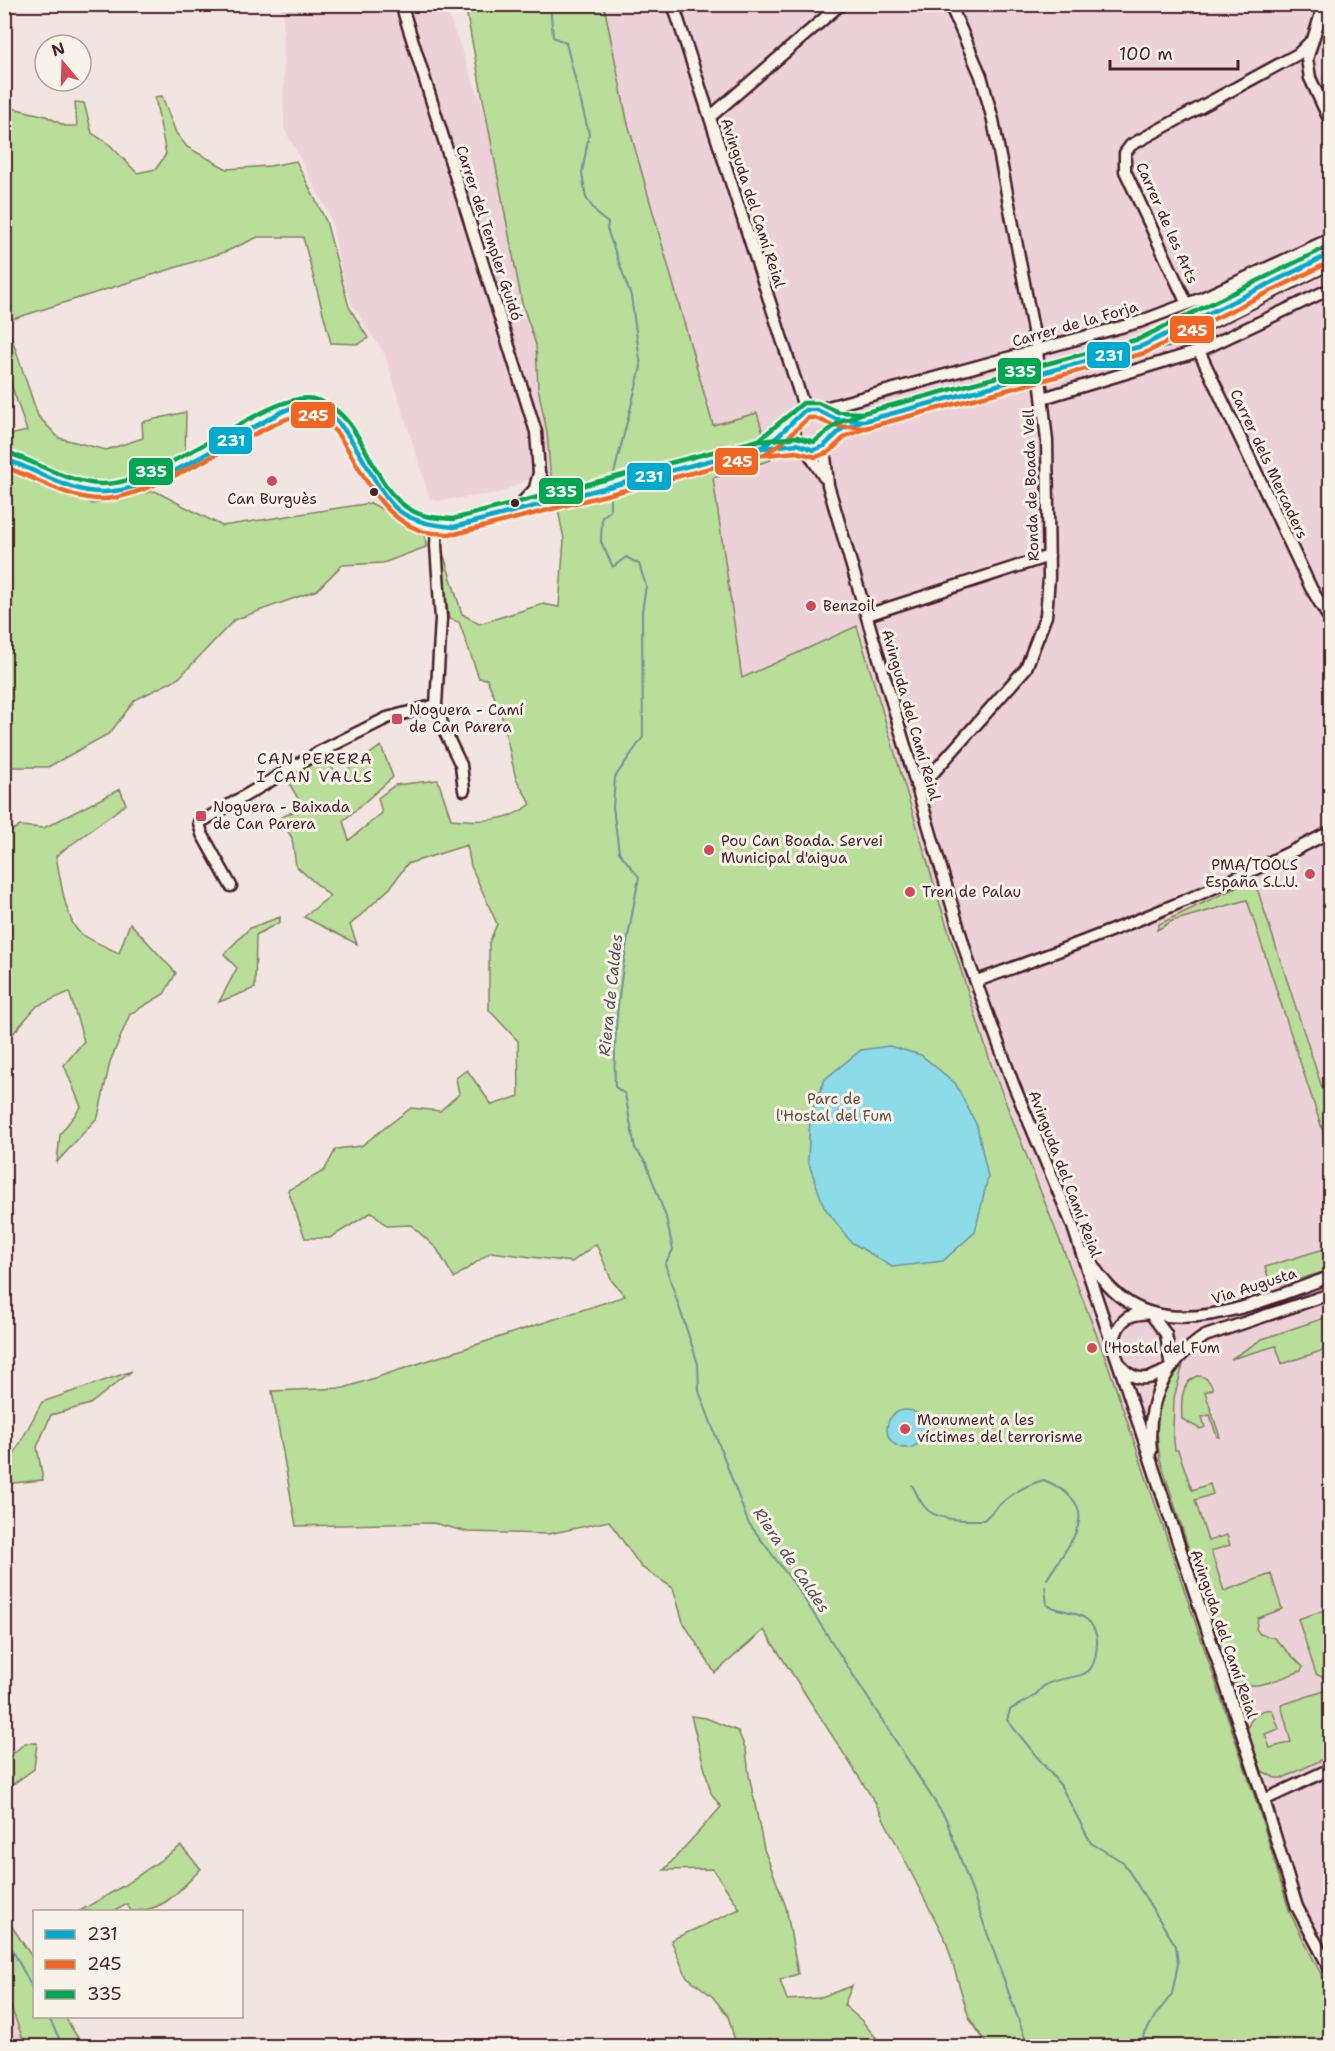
<svg xmlns="http://www.w3.org/2000/svg" width="1335" height="2051" font-family="'Shantell Sans',sans-serif">
<style>
.built{fill:#ecd2d8}
.green{fill:#b8de99;stroke:#817e62;stroke-width:1.5}
.water{fill:#8bdbe8;stroke:#71909c;stroke-width:1.5}
.lines{fill:none;stroke-linecap:round;stroke-linejoin:round}
.stream{stroke:#71909c;stroke-width:2}
.minor-casing{stroke:#4a1f2b;stroke-width:15}
.major-casing{stroke:#4a1f2b;stroke-width:18}
.minor{stroke:#f7f3e8;stroke-width:10}
.major{stroke:#f7f3e8;stroke-width:14}
.major-bridge-casing{stroke:#4a1f2b;stroke-width:18;stroke-linecap:butt}
.major-bridge{stroke:#f7f3e8;stroke-width:14}
.bus-1-casing{stroke:#f7f3e8;stroke-width:9}
.bus-2-casing{stroke:#f7f3e8;stroke-width:9}
.bus-3-casing{stroke:#f7f3e8;stroke-width:9}
.bus-1{stroke:#00a9ce;stroke-width:4.5}
.bus-2{stroke:#f26522;stroke-width:4.5}
.bus-3{stroke:#00a651;stroke-width:4.5}
.poi-dot{fill:#d1495b;stroke:#f7f3e8;stroke-width:2}
.bus-dot{fill:#4a1f2b;stroke:#f7f3e8;stroke-width:2}
.labels{text-anchor:middle;stroke-width:6;stroke-linejoin:round;paint-order:stroke}
.street-label{font-size:15px;fill:#4a1f2b;stroke:#f7f3e8}
.poi-label{font-size:15px;fill:#4a1f2b;stroke:#f7f3e8;text-anchor:start}
.park-label{font-size:15px;fill:#664f46;stroke:#f7f3e8}
.neighbourhood-label{font-size:16px;letter-spacing:1.5px;fill:#4a1f2b;stroke:#f7f3e8}
.water-label{font-size:16px;font-style:italic;fill:#5a4e5a;stroke:#f7f3e8}
.line-badge{stroke:#f7f3e8;stroke-width:2}
.badge-label{font-size:16px;text-anchor:middle;font-weight:bold;fill:#fff}
</style>
<rect width="100%" height="100%" fill="#f2e4e1"/>
<filter id="ink" filterUnits="userSpaceOnUse"><feTurbulence type="fractalNoise" baseFrequency=".0167" numOctaves="2"/><feDisplacementMap in="SourceGraphic" scale="12" xChannelSelector="R" yChannelSelector="G"/><feConvolveMatrix kernelMatrix="1 2 1 2 8 2 1 2 1" color-interpolation-filters="sRGB"/></filter>
<g filter="url(#ink)">
<path class="built" d="M 280,5 L 445,5 L 486,116 L 522,303 L 536,345 L 538,388 L 547,432 L 550,470 L 499,493 L 437,501 L 430,499 L 385,355 L 352,305 L 343,278 L 330,216 L 284,128 L 283,14 Z
M 604,5 L 1330,5 L 1330,34 L 1321,56 L 1320,70 L 1330,99 L 1330,1992 L 1290,1913 L 1257,1804 L 1106,1359 L 992,1067 L 943,914 L 858,626 L 742,679 L 713,477 L 771,460 L 713,425 L 627,120 Z
M 5,2006 L 29,2046 L 5,2046 Z"/>
<path class="green" d="M 465,5 L 604,5 L 627,120 L 713,425 L 757,413 L 771,460 L 713,478 L 742,678 L 857,626 L 943,914 L 992,1067 L 1106,1359 L 1257,1804 L 1290,1913 L 1330,1992 L 1330,2046 L 988,2046 L 969,2018 L 946,1941 L 875,1802 L 764,1630 L 715,1673 L 683,1622 L 673,1588 L 641,1567 L 609,1521 L 549,1534 L 468,1532 L 433,1523 L 296,1526 L 272,1391 L 344,1388 L 625,1296 L 612,1281 L 596,1244 L 572,1262 L 491,1252 L 454,1278 L 437,1249 L 411,1225 L 387,1226 L 372,1212 L 330,1238 L 305,1238 L 288,1190 L 324,1171 L 336,1149 L 361,1146 L 411,1108 L 440,1111 L 459,1094 L 456,1078 L 467,1070 L 492,1105 L 519,1096 L 518,1041 L 489,1010 L 489,943 L 497,924 L 471,866 L 467,845 L 407,864 L 390,888 L 350,925 L 357,944 L 304,917 L 330,896 L 296,866 L 292,838 L 280,818 L 303,807 L 286,778 L 324,755 L 338,776 L 381,746 L 393,777 L 343,821 L 349,840 L 382,813 L 378,798 L 395,785 L 438,780 L 451,819 C 478,822 509,822 531,804 L 516,779 L 501,713 L 487,679 L 479,678 L 459,622 L 449,619 L 441,571 L 444,556 L 462,614 L 479,624 L 543,604 L 559,607 L 564,539 L 550,470 L 547,432 L 538,388 L 536,345 L 522,303 Z
M 162,96 L 176,133 L 187,147 L 227,169 L 270,166 L 296,161 L 326,221 L 349,307 L 368,338 L 359,344 L 331,343 L 303,237 L 258,237 L 225,252 L 6,321 L 38,416 L 59,438 L 106,450 L 143,438 L 142,422 L 186,412 L 185,454 L 117,486 L 82,482 L 5,451 L 5,436 L 27,431 L 5,366 L 4,106 L 46,116 L 65,126 L 77,126 L 75,102 L 84,103 L 92,133 L 110,145 L 137,173 L 156,169 L 166,154 L 155,97 Z
M 4,469 L 93,504 L 155,491 L 222,526 L 371,503 L 425,534 L 426,547 L 383,563 L 342,565 L 317,590 L 234,620 L 179,678 L 135,700 L 110,733 L 48,767 L 5,767 Z
M 120,789 L 126,804 L 56,856 C 60,876 65,920 80,933 C 91,941 107,947 119,953 L 130,923 L 176,973 L 164,994 L 130,1014 L 110,1062 L 98,1117 L 57,1162 L 60,1134 L 81,1107 L 64,1065 L 84,1041 L 69,992 L 37,1006 L 10,1037 L 5,1038 L 5,834 L 20,826 L 44,828 Z
M 1254,879 L 1330,1112 L 1330,1153 L 1247,900 L 1172,921 L 1157,930 L 1159,924 Z
M 280,917 L 280,922 L 256,935 L 255,988 L 219,1002 L 237,968 L 224,954 L 250,928 Z
M 1330,1247 L 1330,1270 L 1280,1285 L 1268,1277 L 1265,1267 Z
M 1330,1316 L 1330,1348 L 1282,1364 L 1276,1346 L 1231,1359 L 1262,1339 Z
M 1183,1365 L 1174,1398 L 1173,1430 L 1175,1450 L 1178,1450 L 1192,1490 L 1210,1484 L 1213,1494 L 1195,1500 L 1208,1541 L 1227,1535 L 1230,1545 L 1211,1551 L 1224,1591 L 1271,1574 L 1282,1609 L 1258,1618 L 1256,1629 L 1260,1634 L 1274,1638 L 1303,1667 L 1301,1671 C 1278,1679 1254,1692 1231,1682 L 1160,1459 C 1153,1424 1158,1392 1183,1365 Z
M 132,1371 L 90,1404 L 51,1415 L 37,1447 L 43,1480 L 13,1483 L 5,1492 L 5,1453 L 12,1458 L 42,1402 Z
M 1197,1376 C 1206,1376 1210,1381 1213,1389 L 1205,1392 L 1220,1437 L 1217,1437 L 1210,1415 L 1202,1417 L 1205,1427 L 1200,1429 L 1182,1419 C 1181,1404 1180,1382 1197,1376 Z
M 1325,1610 L 1330,1626 L 1330,1674 L 1322,1677 L 1316,1674 L 1298,1619 Z
M 1330,1689 L 1330,1756 L 1283,1778 L 1275,1778 L 1262,1771 L 1247,1730 C 1250,1718 1260,1708 1272,1710 L 1279,1729 L 1265,1734 L 1270,1748 L 1291,1742 L 1281,1705 Z
M 691,1716 L 706,1718 L 738,1731 L 746,1750 L 749,1775 L 764,1849 L 786,1907 L 798,1974 L 780,1980 L 787,2000 L 818,1998 L 852,1986 L 844,2005 L 862,2021 L 883,2046 L 765,2046 L 769,2039 L 757,2046 L 725,2046 L 735,2041 L 728,2016 L 712,1996 L 686,1976 L 671,1940 L 740,1909 L 713,1869 L 664,1870 L 721,1807 L 711,1793 Z
M 25,1743 L 37,1743 L 34,1769 L 5,1790 L 5,1761 Z
M 181,1846 L 201,1869 C 178,1891 165,1912 131,1911 L 127,1904 L 115,1911 L 80,1911 L 123,1886 Z
M 5,1916 L 34,1960 L 34,2016 L 65,2017 L 83,2046 L 29,2046 L 24,2042 L 5,1991 Z"/>
<path class="water" d="M 889,1046 L 921,1055 L 955,1083 L 977,1126 L 988,1177 L 975,1232 L 943,1261 L 892,1267 L 851,1242 L 824,1207 L 808,1161 L 810,1116 L 825,1079 L 861,1050 Z
M887 1429a19 19 0 1 1 38 0a19 19 0 1 1-38 0Z"/>
<g class="lines">
<path class="stream" d="M 550,4 L 553,37 L 566,43 L 589,134 L 582,173 L 586,198 L 599,216 L 608,223 L 607,229 L 631,296 L 641,367 L 612,481
M 610,492 L 610,511 L 602,517 L 601,542 L 613,567 L 626,557 L 639,564 L 646,586 L 642,611 L 643,737 L 615,777 L 613,807 L 619,852 L 639,877 C 626,946 612,1016 615,1087 L 625,1094 L 635,1148 L 646,1163 L 666,1217 L 673,1250 L 665,1264 L 698,1364 L 699,1391 L 748,1522 L 797,1588 L 946,1819 L 1028,2046
M 912,1485 C 916,1492 919,1500 924,1506 C 935,1522 967,1520 984,1520 C 1002,1501 1018,1487 1044,1480 C 1106,1507 1073,1537 1047,1579
M 1045,1587 L 1047,1605 C 1060,1612 1074,1610 1086,1619 C 1092,1623 1098,1635 1097,1643 C 1095,1686 1075,1671 1047,1684 C 1041,1687 1039,1692 1034,1696 C 1027,1701 1017,1705 1010,1710 L 1007,1720 L 1061,1786 L 1091,1843 L 1123,1862 L 1176,1946 L 1178,1964 L 1172,1994 L 1155,2016 L 1138,2046
M 4,1934 L 34,1991
M 48,2016 L 63,2046"/>
<g class="minor-casing">
<path id="minor" d="M 401,4 L 536,432 L 539,473 L 553,503
M 673,4 L 805,410
M 1324,4 L 1307,59 L 1310,78 L 1330,121
M 710,117 L 841,4
M 1187,304 L 1125,171 L 1125,153 L 1131,145 L 1298,54 L 1311,41
M 1199,351 L 1311,588 L 1330,620
M 1043,398 L 1199,351 L 1330,289
M 817,410 L 1139,322 L 1200,299 L 1330,239
M 824,446 L 828,485 L 969,963 L 1014,1086 L 1072,1224 L 1264,1800 L 1297,1907 L 1330,1969
M 806,449 L 824,477
M 538,507 C 531,496 536,484 539,473
M 512,513 L 534,490
M 437,528 L 436,545 L 441,619 L 436,705 L 445,732 L 461,765 L 464,790
M 867,615 L 1049,556
M 916,785 L 933,773 L 1026,668 L 1046,616 L 1049,577 L 1047,441 L 1037,351 L 993,120 L 981,76 L 950,4
M 231,886 L 202,834 L 199,823 L 319,752 L 387,718 L 436,705
M 977,981 C 1098,937 1216,892 1330,832
M 1087,1254 C 1140,1361 1248,1305 1330,1277
M 1150,1313 L 1166,1334 L 1171,1368 C 1162,1372 1151,1380 1140,1378 C 1113,1373 1105,1334 1127,1318 C 1133,1314 1142,1314 1150,1313 Z
M 1151,1451 C 1146,1403 1164,1363 1205,1336 L 1330,1294
M 1264,1800 L 1330,1769"/>
</g>
<g class="major-casing">
<path id="major" d="M 1064,367 L 1173,337 L 1205,324 L 1330,262
M 792,423 L 794,440 C 813,462 823,443 838,432 C 845,427 855,424 864,421 L 1013,381
M 766,445 L 777,437 L 805,410 L 817,410 L 836,419 L 859,421
M 4,459 C 37,468 69,493 103,492 C 143,492 223,442 261,423 C 276,415 295,403 312,406 C 372,415 352,546 474,523 L 762,447 L 797,444"/>
</g>
<use href="#minor" class="minor"/>
<use href="#major" class="major"/>
<g class="major-bridge-casing">
<path id="major-bridge" d="M 1013,381 L 1064,367"/>
</g>
<use href="#major-bridge" class="major-bridge"/>
<g class="bus-1-casing">
<path id="bus-1" d="M 755,449 L 797,444 L 814,450 L 824,446 L 842,429 L 869,419
M 4,459 C 36,469 69,493 104,492 C 153,490 211,450 254,427 C 270,419 289,404 308,406 C 351,410 367,484 398,510 C 415,523 434,525 454,527 L 762,447 L 777,437 L 805,410 L 817,410 L 836,419 L 864,421 L 1142,346 L 1330,254"/>
</g>
<g class="bus-2-casing">
<path id="bus-2" d="M 756,456 L 796,452 L 816,457 L 829,452 L 846,436 L 872,426
M 4,467 C 37,477 68,500 103,499 C 160,498 283,407 311,414 C 353,425 360,508 419,530 C 430,534 444,534 455,534 L 765,454 L 782,443 L 808,418 L 815,418 L 835,426 L 865,428 L 1145,353 L 1330,262"/>
</g>
<g class="bus-3-casing">
<path id="bus-3" d="M 754,442 L 797,437 L 814,442 L 838,423 L 866,412
M 6,452 C 37,462 68,483 101,484 C 163,486 271,389 313,399 C 372,413 367,502 426,516 C 435,518 445,518 453,519 L 759,440 L 803,403 L 818,403 L 838,412 L 863,413 L 1139,339 L 1327,247"/>
</g>
<use href="#bus-1" class="bus-1"/>
<use href="#bus-2" class="bus-2"/>
<use href="#bus-3" class="bus-3"/>
</g>
</g>
<g class="poi-dot">
<circle cx="272" cy="481" r="6"/>
<circle cx="811" cy="606" r="6"/>
<rect x="391" y="713" width="12" height="12" rx="3"/>
<rect x="195" y="810" width="12" height="12" rx="3"/>
<circle cx="709" cy="850" r="6"/>
<circle cx="1310" cy="874" r="6"/>
<circle cx="910" cy="892" r="6"/>
<circle cx="1092" cy="1348" r="6"/>
<circle cx="905" cy="1429" r="6"/>
</g>
<g class="bus-dot">
<circle cx="374" cy="492" r="5"/>
<circle cx="515" cy="503" r="5"/>
</g>
<g class="labels">
<g class="street-label">
<text transform="translate(753 203) rotate(72)" y="5">Avinguda del Camí Reial</text>
<text transform="translate(1167 223) rotate(66)" y="5">Carrer de les Arts</text>
<text transform="translate(489 233) rotate(72)" y="5">Carrer del Templer Guidó</text>
<text transform="translate(1075 324) rotate(-16)" y="5">Carrer de la Forja</text>
<text transform="translate(1269 464) rotate(65)" y="5">Carrer dels Mercaders</text>
<text transform="translate(1031 485) rotate(-92)" y="5">Ronda de Boada Vell</text>
<text transform="translate(911 715) rotate(74)" y="5">Avinguda del Camí Reial</text>
<text transform="translate(1065 1174) rotate(69)" y="5">Avinguda del Camí Reial</text>
<text transform="translate(1254 1286) rotate(-18)" y="5">Via Augusta</text>
<text transform="translate(1224 1634) rotate(71)" y="5">Avinguda del Camí Reial</text>
</g>
<g class="poi-label">
<text x="272" y="504" text-anchor="middle">Can Burguès</text>
<text x="823" y="611">Benzoil</text>
<text x="409" y="715">Noguera - Camí<tspan x="409" dy="17">de Can Parera</tspan></text>
<text x="213" y="812">Noguera - Baixada<tspan x="213" dy="17">de Can Parera</tspan></text>
<text x="721" y="846">Pou Can Boada. Servei<tspan x="721" dy="17">Municipal d'aigua</tspan></text>
<text x="1298" y="870" text-anchor="end">PMA/TOOLS<tspan x="1298" dy="17">España S.L.U.</tspan></text>
<text x="922" y="897">Tren de Palau</text>
<text x="1104" y="1353">l'Hostal del Fum</text>
<text x="917" y="1425">Monument a les<tspan x="917" dy="17">víctimes del terrorisme</tspan></text>
</g>
<g class="park-label">
<text x="834" y="1104">Parc de<tspan x="834" dy="17">l'Hostal del Fum</tspan></text>
</g>
<g class="neighbourhood-label">
<text x="315" y="764">CAN PERERA<tspan x="315" dy="18">I CAN VALLS</tspan></text>
</g>
<g class="water-label">
<text transform="translate(610 995) rotate(-84)" y="6">Riera de Caldes</text>
<text transform="translate(792 1560) rotate(56)" y="6">Riera de Caldes</text>
</g>
</g>
<g class="line-badge">
<rect x="1169" y="315" width="46" height="29" rx="6" fill="#f26522"/>
<rect x="1086" y="341" width="45" height="28" rx="6" fill="#00a9ce"/>
<rect x="997" y="357" width="45" height="28" rx="6" fill="#00a651"/>
<rect x="290" y="401" width="46" height="28" rx="6" fill="#f26522"/>
<rect x="208" y="426" width="45" height="29" rx="6" fill="#00a9ce"/>
<rect x="714" y="447" width="45" height="29" rx="6" fill="#f26522"/>
<rect x="128" y="457" width="46" height="29" rx="6" fill="#00a651"/>
<rect x="626" y="462" width="46" height="29" rx="6" fill="#00a9ce"/>
<rect x="538" y="477" width="46" height="28" rx="6" fill="#00a651"/>
</g>
<g class="badge-label">
<text x="1192" y="336">245</text>
<text x="1109" y="361">231</text>
<text x="1020" y="377">335</text>
<text x="313" y="421">245</text>
<text x="231" y="446">231</text>
<text x="737" y="467">245</text>
<text x="151" y="477">335</text>
<text x="649" y="482">231</text>
<text x="561" y="497">335</text>
</g>
<rect width="1335" height="2051" fill="none" stroke="#f7f3e8" stroke-width="24"/>
<rect x="12" y="12" width="1311" height="2027" fill="none" stroke="#4a1f2b" stroke-width="2" filter="url(#ink)"/>
<rect x="33" y="1910" width="210" height="108" fill="#f7f3e8" stroke="#b29e9c" stroke-width="1.5"/>
<rect x="45" y="1930" width="30" height="9" fill="#00a9ce" stroke="#b29e9c" stroke-width="1.5"/>
<text x="87" y="1940" font-size="18" fill="#4a1f2b">231</text>
<rect x="45" y="1960" width="30" height="9" fill="#f26522" stroke="#b29e9c" stroke-width="1.5"/>
<text x="87" y="1970" font-size="18" fill="#4a1f2b">245</text>
<rect x="45" y="1990" width="30" height="9" fill="#00a651" stroke="#b29e9c" stroke-width="1.5"/>
<text x="87" y="2000" font-size="18" fill="#4a1f2b">335</text>
<g transform="translate(63 63) rotate(341)"><circle r="28" fill="#f7f3e8" stroke="#b29e9c" stroke-width="1.5"/>
<path d="M0-4.5L10 22L0 15L-10 22Z" fill="#d1495b"/>
<text y="-9" font-size="16" font-weight="bold" text-anchor="middle" fill="#4a1f2b">N</text>
</g>
<path d="M1110 60v9h128v-9" fill="none" stroke="#4a1f2b" stroke-width="3"/>
<text x="1119" y="60" font-size="18" fill="#4a1f2b" stroke="#f7f3e8" stroke-width="4.5" paint-order="stroke">100 m</text>
</svg>
